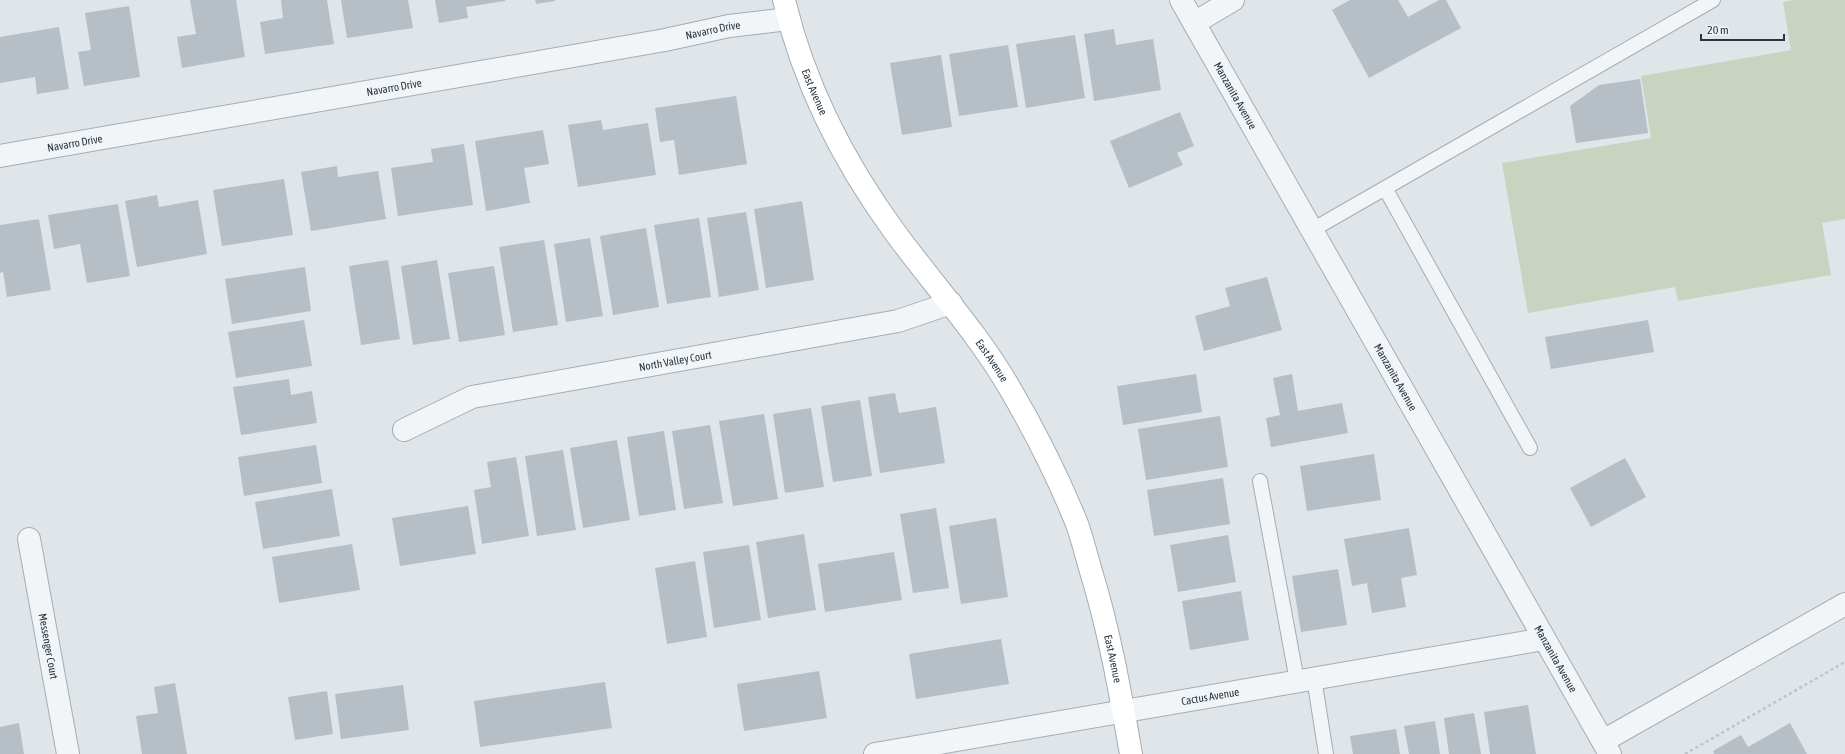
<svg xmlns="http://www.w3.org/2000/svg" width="1845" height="754" font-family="'Asap Condensed',sans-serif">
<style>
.green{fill:#c8d3c0}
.building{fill:#b6bfc6}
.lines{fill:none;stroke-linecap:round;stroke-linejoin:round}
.lane-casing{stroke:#a4adb3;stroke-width:16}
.street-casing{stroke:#a4adb3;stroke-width:24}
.secondary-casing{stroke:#a4adb3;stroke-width:24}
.path{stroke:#bdc3c8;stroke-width:2.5;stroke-dasharray:3 3;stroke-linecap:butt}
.lane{stroke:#f2f5f7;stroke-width:14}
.street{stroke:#f2f5f7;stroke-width:22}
.secondary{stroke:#fff;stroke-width:22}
.labels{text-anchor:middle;stroke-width:3;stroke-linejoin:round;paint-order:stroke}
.street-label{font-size:11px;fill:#273541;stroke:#eff3f6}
</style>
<rect width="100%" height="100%" fill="#dfe5e9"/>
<path class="green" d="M 1793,0 L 1845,0 L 1845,219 L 1822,223 L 1831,275 L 1678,301 L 1675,287 L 1528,313 L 1502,163 L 1651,138 L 1641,76 L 1791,50 L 1783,2 Z"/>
<path class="building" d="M 190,0 L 236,0 L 245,57 L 182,68 L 177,37 L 196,34 Z
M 281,0 L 327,0 L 334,44 L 265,54 L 260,22 L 283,18 Z
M 341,0 L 408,0 L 413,28 L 347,38 Z
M 435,0 L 505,0 L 505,1 L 466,7 L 468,18 L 439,23 Z
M 535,0 L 555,0 L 555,1 L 536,4 Z
M 1350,0 L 1398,0 L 1408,17 L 1439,0 L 1446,0 L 1461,28 L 1369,78 L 1332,10 Z
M 129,6 L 140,77 L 84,86 L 78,52 L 91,50 L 85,13 Z
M 59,27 L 69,89 L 37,94 L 35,77 L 0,83 L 0,37 Z
M 1114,29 L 1116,45 L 1153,39 L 1161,90 L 1094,101 L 1084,34 Z
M 1075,35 L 1085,98 L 1026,108 L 1016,44 Z
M 1008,45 L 1018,107 L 959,116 L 949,54 Z
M 941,55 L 952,127 L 902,135 L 890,63 Z
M 1640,79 L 1648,133 L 1576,143 L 1570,106 L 1599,85 Z
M 736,96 L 747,164 L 679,175 L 674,140 L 660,142 L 655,108 Z
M 1180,112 L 1194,146 L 1177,153 L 1183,165 L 1129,188 L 1110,141 Z
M 601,120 L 603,130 L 648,123 L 656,175 L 578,187 L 568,125 Z
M 543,130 L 549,164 L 524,168 L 530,203 L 486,211 L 475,141 Z
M 464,144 L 473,205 L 398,216 L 391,168 L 433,162 L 431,149 Z
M 337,166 L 338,177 L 378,171 L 386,219 L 311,231 L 301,172 Z
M 284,179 L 293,235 L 222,246 L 213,190 Z
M 157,195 L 159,207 L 198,200 L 207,254 L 137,267 L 125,201 Z
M 802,201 L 814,280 L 766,288 L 754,209 Z
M 118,204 L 130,276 L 87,283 L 80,244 L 54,249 L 48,215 Z
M 746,212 L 759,290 L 719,297 L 707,218 Z
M 699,218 L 711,297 L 667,304 L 654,225 Z
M 39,219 L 51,290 L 7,297 L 3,272 L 0,273 L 0,225 Z
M 646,228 L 659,307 L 613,315 L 600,236 Z
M 590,238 L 603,316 L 566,322 L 554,244 Z
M 544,240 L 558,325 L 513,332 L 499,247 Z
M 388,260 L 400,339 L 361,345 L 349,266 Z
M 437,260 L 450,339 L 413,345 L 401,266 Z
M 494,266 L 505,335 L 459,342 L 448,273 Z
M 305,267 L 311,311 L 232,324 L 225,279 Z
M 1267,277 L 1282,330 L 1204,351 L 1195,316 L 1230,306 L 1225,288 Z
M 304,320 L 312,366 L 236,378 L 228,332 Z
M 1648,320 L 1654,352 L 1551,369 L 1545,337 Z
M 1196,374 L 1202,412 L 1123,425 L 1117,386 Z
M 1292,374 L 1298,411 L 1342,403 L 1348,433 L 1271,447 L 1266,418 L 1280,415 L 1273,378 Z
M 289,379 L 291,395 L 312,391 L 317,423 L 241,435 L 233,387 Z
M 895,393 L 899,413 L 936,407 L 945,463 L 880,473 L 868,397 Z
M 860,400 L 872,476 L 833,482 L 821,406 Z
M 811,408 L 824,487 L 785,493 L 773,414 Z
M 764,414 L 778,499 L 733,506 L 719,421 Z
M 1220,416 L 1228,467 L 1146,480 L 1138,429 Z
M 710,425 L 723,503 L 684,509 L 672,431 Z
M 664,431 L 676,510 L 639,516 L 627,437 Z
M 617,440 L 630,520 L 583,528 L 570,448 Z
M 316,445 L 322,483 L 244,496 L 238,457 Z
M 563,450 L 576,530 L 537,536 L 525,456 Z
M 1374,454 L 1381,500 L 1307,511 L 1300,466 Z
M 516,457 L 529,536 L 482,544 L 474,490 L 491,487 L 487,462 Z
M 1625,458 L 1646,497 L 1591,527 L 1570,488 Z
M 1223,478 L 1230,524 L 1154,536 L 1147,490 Z
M 332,489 L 340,536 L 263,549 L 255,502 Z
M 468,506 L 476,554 L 400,566 L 392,518 Z
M 936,508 L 949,588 L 913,593 L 900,514 Z
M 996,518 L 1008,597 L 961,604 L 949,526 Z
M 1409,528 L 1417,575 L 1401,578 L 1406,607 L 1372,613 L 1367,583 L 1352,586 L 1344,539 Z
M 804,534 L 816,610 L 768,618 L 756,542 Z
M 1228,535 L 1236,582 L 1178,592 L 1170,545 Z
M 352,544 L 360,590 L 279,603 L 272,557 Z
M 749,545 L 761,620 L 714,628 L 703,552 Z
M 894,552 L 902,600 L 825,612 L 818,564 Z
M 695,561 L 707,637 L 667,644 L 655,568 Z
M 1338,569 L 1347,625 L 1301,632 L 1292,576 Z
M 1241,591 L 1249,640 L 1190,650 L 1182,601 Z
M 1001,639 L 1009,684 L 916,699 L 909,654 Z
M 819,671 L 827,718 L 744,731 L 737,684 Z
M 605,682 L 612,728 L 480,747 L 474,701 Z
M 175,683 L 187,754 L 142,754 L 136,716 L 158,713 L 154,687 Z
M 403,685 L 409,730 L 341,739 L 335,694 Z
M 327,691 L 333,734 L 295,740 L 288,697 Z
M 1528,705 L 1536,754 L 1490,754 L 1484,712 Z
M 1474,713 L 1481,754 L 1449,754 L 1444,718 Z
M 1435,721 L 1440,754 L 1409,754 L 1404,726 Z
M 19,723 L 24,754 L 0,754 L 0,727 Z
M 1790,723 L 1807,754 L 1714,754 L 1713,751 L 1741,735 L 1748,747 Z
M 1396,729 L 1400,754 L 1353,754 L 1350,736 Z"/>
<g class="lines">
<g class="lane-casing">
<path id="lane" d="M 1385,188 L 1530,448
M 1312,230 L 1713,0
M 1260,481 L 1297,681
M 1314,678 L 1326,754"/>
</g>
<g class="street-casing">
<g id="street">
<path id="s1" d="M 1181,0 L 1610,754"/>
<path d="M 1194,23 L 1233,0"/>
<path id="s2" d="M 0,156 L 665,40 L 729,26 L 788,19"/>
<path id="s3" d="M 404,430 L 472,397 L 898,321 L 951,303"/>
<path id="s4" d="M 29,539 L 68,754"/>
<path d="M 1603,741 L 1845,604"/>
<path id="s5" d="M 875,754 L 1544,639"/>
</g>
</g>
<g class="secondary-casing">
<g id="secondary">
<path id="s6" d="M 784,0 C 804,84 843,161 894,231 C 932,283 977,332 1009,387 C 1035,431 1058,477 1077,524 C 1082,538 1086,554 1090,568 C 1109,629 1120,691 1131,754"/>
</g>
</g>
<path class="path" d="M 1685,754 L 1845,662"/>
<use href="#lane" class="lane"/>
<use href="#street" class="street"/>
<use href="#secondary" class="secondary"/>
</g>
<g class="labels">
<g class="street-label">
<text dy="4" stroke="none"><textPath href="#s2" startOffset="724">Navarro Drive</textPath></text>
<text dy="4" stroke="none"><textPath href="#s2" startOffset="400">Navarro Drive</textPath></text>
<text dy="4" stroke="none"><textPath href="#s6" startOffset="97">East Avenue</textPath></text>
<text dy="4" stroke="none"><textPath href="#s1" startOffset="110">Manzanita Avenue</textPath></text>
<text dy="4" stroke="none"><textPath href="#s2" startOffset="76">Navarro Drive</textPath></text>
<text dy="4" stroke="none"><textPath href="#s3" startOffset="282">North Valley Court</textPath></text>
<text dy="4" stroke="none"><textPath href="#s6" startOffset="420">East Avenue</textPath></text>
<text dy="4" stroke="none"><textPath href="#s1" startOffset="434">Manzanita Avenue</textPath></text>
<text dy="4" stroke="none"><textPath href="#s4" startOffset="109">Messenger Court</textPath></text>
<text dy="4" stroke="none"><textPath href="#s6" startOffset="744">East Avenue</textPath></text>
<text dy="4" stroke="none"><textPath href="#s1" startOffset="758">Manzanita Avenue</textPath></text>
<text dy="4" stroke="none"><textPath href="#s5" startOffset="340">Cactus Avenue</textPath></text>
</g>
</g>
<path d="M1701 34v6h83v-6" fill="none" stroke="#273541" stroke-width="2"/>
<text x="1707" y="34" font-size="12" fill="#273541" stroke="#eff3f6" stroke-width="3" paint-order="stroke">20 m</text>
</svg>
